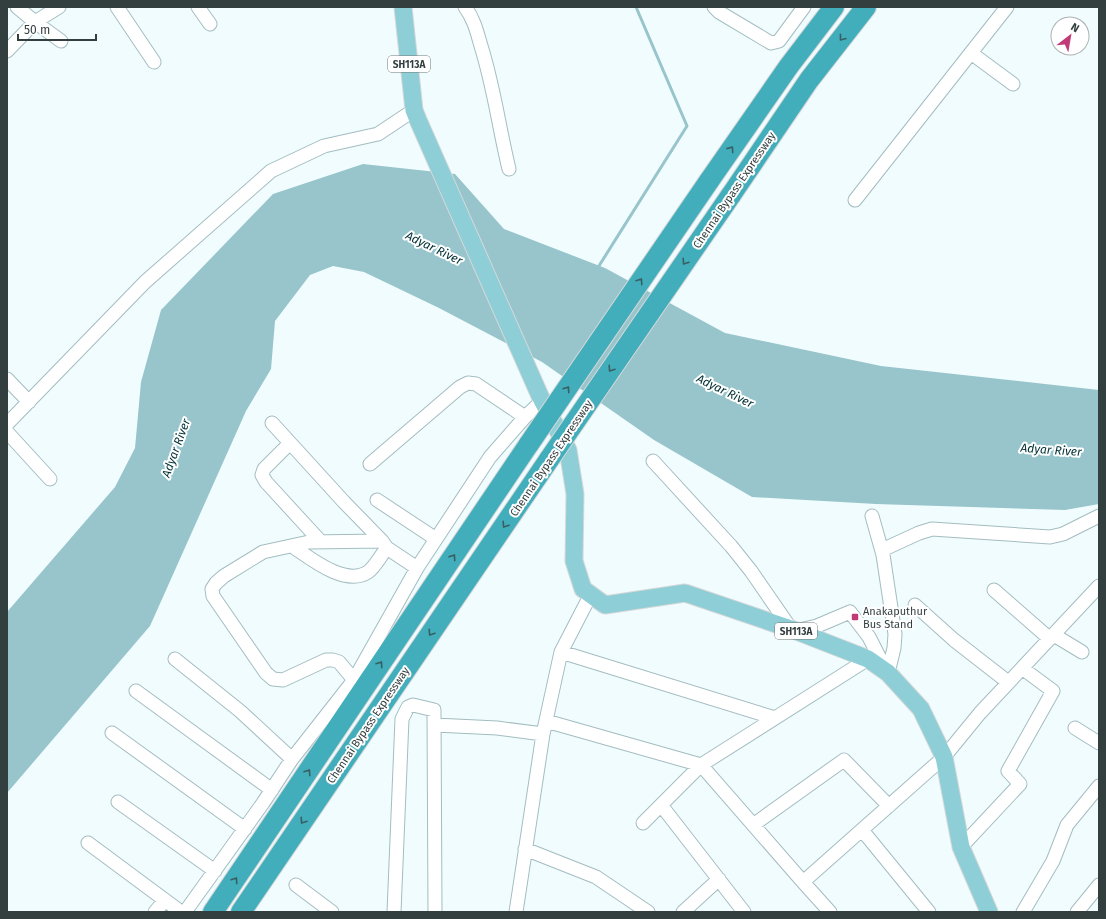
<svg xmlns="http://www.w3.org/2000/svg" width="1106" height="919" font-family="'Fira Sans',sans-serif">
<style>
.water{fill:#97c5cb}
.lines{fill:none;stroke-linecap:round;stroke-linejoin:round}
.stream{stroke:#97c5cb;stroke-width:3}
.minor-casing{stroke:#a3bdc1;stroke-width:15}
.major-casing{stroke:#d6d8d9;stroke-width:19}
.highway-casing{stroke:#d6d8d9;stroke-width:22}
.minor{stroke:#fff;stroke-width:13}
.major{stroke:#8eced6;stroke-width:17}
.highway{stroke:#42aebb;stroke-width:20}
.highway-bridge-casing{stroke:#d6d8d9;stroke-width:22;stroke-linecap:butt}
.highway-bridge{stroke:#42aebb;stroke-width:20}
.oneway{stroke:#386064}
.poi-dot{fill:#c13977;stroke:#fff;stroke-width:1.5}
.labels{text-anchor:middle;stroke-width:4;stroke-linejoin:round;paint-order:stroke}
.shield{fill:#fff;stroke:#707879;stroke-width:1}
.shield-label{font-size:10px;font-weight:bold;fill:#333e3f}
.street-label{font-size:11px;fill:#333e3f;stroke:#fff}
.poi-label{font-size:11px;fill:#333e3f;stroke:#fff;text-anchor:start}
.water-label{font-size:12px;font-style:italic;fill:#013035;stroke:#fff}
</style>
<rect width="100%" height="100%" fill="#f1fcfe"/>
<path class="water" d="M 363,164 L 455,174 L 504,229 L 605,268 L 725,333 L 881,366 L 1099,390 L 1099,504 L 1065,510 L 876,504 L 752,497 L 654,440 L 542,362 L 439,308 L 364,272 L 333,266 L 310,275 L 275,321 L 271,369 L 246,411 L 150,626 L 7,793 L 7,612 L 115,487 L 135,448 L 141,382 L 161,310 L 273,194 Z"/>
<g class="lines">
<path class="stream" d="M 597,269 L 687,126 L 636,7"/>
<g class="minor-casing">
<path id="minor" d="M 17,7 L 35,22 L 61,41
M 117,7 L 154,62
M 198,7 L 210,24
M 465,7 C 474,19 477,32 481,46 C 494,87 499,128 509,169
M 714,7 L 719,12 L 771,43 L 779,41 L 804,7
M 7,51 L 35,22 L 59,7
M 971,53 L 1013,84
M 855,200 L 1007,7
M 7,379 L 29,402
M 272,423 L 344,502 L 382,541 L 387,548 L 417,568
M 7,424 L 145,282 L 271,171 L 324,146 L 378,134 L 414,110
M 7,432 L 50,479
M 290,443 L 264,469 L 262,475 L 266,482 L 321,542
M 653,461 L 731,546 L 751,571 L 791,629
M 370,464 L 460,387 L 468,383 L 476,384 L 525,417
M 377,500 L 436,539
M 872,516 L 883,555 L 895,634 L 894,648 L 888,673
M 292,546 C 310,558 345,587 368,572 C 375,567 381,555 387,548
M 882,550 L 919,533 L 932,529 L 1050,537 L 1063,534 L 1099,516
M 994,590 L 1050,639
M 915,605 L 954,640 L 1008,682
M 795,631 L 817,626 L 850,612 L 869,637 L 887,672
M 1054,635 L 1082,652
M 561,652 L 775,718
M 175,659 L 240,711 L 292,759
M 354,680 L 339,662 L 333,660 L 326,660 L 283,680 L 273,679 L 266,673 L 213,596 L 212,589 L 216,583 L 224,576 L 263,552 L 309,542 L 382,541
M 136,691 L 272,790
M 546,721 L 701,765 L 803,882 L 830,912
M 435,725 L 497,728 L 543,734
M 1075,728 L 1099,743
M 112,733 L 245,829
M 118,802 L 215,871
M 661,805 L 744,912
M 643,823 L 701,765 L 868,659
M 753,825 L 844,760 L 889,806
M 862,830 L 929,912
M 88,843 L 181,912
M 961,847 L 1020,784 L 1008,771 L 1053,691 L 1022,668
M 525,849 L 596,877 L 648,912
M 803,882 L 944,757 L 980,713 L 1099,586
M 296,885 L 332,912
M 155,912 L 165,900
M 185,912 L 263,803 L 292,759 L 354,680 L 417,568 L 490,457 L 525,417 L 542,401
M 394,912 L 402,719 L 408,707 L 413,705 L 434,710 L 435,912
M 516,912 L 543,734 L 561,652 L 591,594
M 683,912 L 719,879
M 1023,912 L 1053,861 L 1067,825 L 1099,786
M 1077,912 L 1099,885"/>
</g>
<g class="major-casing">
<path id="major" d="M 403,7 L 414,110 L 418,120 L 540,396 L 568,450 L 575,494 L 574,561 L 583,589 L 605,605 L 685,593 L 791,629 L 868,659 L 888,673 L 921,709 L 944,757 L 961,847 L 989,912"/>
</g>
<g class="highway-casing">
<path id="highway" d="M 709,181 L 789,66 L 834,7
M 731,195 L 809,80 L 866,7
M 213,912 L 529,444
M 241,912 L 550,458"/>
</g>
<use href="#minor" class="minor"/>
<use href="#major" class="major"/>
<use href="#highway" class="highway"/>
<g class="highway-bridge-casing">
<path id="highway-bridge" d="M 529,444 L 709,181
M 550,458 L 731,195"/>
</g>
<use href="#highway-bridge" class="highway-bridge"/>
</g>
<defs><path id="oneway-chevron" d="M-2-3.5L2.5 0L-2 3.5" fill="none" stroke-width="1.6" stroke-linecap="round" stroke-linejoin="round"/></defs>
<g class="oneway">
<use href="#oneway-chevron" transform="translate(842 38) rotate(128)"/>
<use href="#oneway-chevron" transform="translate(731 149) rotate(-55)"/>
<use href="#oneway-chevron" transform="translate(685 262) rotate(124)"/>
<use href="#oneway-chevron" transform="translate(640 281) rotate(-56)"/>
<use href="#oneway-chevron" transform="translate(611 369) rotate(124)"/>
<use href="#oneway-chevron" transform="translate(567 389) rotate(-56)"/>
<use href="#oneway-chevron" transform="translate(505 525) rotate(124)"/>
<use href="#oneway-chevron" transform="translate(453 557) rotate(-56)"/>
<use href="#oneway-chevron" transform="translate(431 633) rotate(124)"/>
<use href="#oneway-chevron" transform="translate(380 664) rotate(-56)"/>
<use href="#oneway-chevron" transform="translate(308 772) rotate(-56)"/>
<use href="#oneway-chevron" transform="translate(303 821) rotate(124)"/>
<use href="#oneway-chevron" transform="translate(235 880) rotate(-56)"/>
</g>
<rect class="poi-dot" x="851" y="613" width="8" height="8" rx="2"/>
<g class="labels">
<g class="shield">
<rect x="388" y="56" width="42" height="16" rx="3"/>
<rect x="775" y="623" width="42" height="16" rx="3"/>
</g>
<g class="shield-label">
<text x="409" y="68">SH113A</text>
<text x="796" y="635">SH113A</text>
</g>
<g class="street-label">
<text transform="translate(734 190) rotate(-56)" y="4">Chennai Bypass Expressway</text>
<text transform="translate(551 458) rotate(-56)" y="4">Chennai Bypass Expressway</text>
<text transform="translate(368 725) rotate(-56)" y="4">Chennai Bypass Expressway</text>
</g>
<g class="poi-label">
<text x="863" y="615">Anakaputhur<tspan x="863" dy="13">Bus Stand</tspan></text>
</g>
<g class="water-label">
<text transform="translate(434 248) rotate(26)" y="4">Adyar River</text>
<text transform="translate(725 391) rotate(26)" y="4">Adyar River</text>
<text transform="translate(176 448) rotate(-70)" y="4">Adyar River</text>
<text transform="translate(1051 450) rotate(4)" y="4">Adyar River</text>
</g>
</g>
<rect width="1106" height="919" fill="none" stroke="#333e3f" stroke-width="16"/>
<g transform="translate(1070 36) rotate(31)"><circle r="19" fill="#ffffff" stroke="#adb2b2"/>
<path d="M0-3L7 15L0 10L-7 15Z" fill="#c13977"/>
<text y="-6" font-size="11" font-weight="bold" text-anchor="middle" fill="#333e3f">N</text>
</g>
<path d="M18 34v6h78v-6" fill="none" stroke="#333e3f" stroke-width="2"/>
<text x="24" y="34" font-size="12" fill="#333e3f" stroke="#ffffff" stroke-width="3" paint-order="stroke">50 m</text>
</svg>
